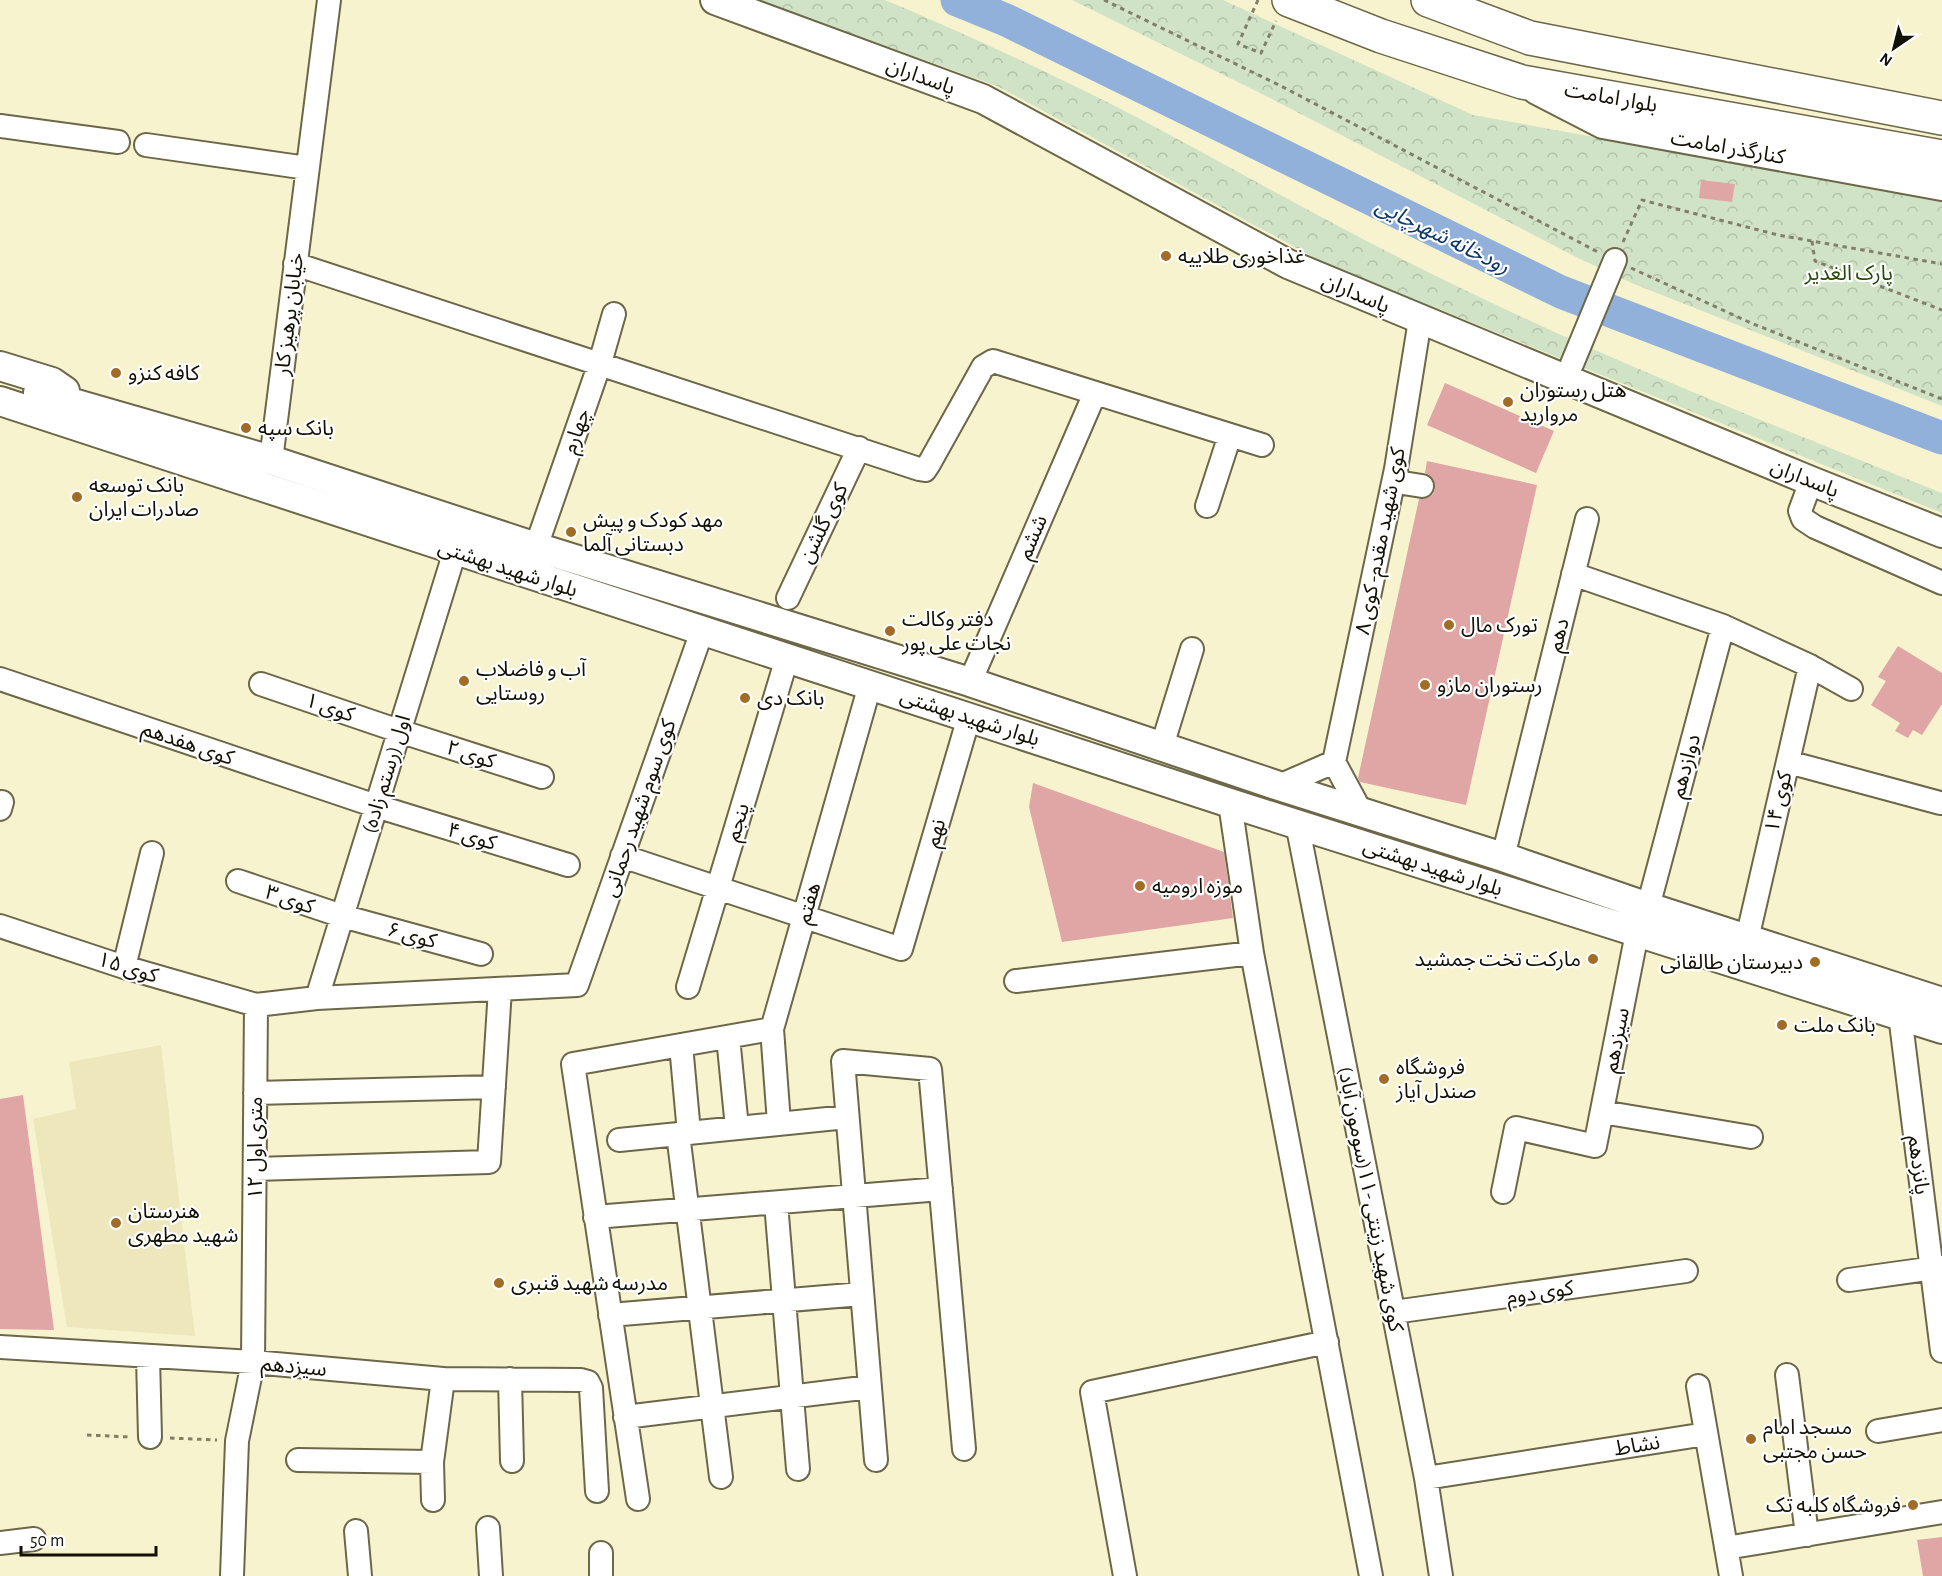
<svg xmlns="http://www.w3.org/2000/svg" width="1942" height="1576" font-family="'Alegreya Sans','Noto Sans Arabic',sans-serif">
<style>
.built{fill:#eee7bc}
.park{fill:url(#park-crowns)}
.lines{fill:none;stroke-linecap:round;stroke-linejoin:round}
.river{stroke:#92b1da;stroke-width:33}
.building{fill:#e0a6a5}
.minor-casing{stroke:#6c6748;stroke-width:26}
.major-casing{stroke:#6c6748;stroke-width:32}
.highway-casing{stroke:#6c6748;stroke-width:36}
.path{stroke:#827e67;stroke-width:3;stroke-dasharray:4.5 4.5;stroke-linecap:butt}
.minor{stroke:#fff;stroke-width:22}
.major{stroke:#fff;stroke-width:28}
.highway{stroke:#fff;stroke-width:33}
.poi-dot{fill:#a16c25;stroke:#fff;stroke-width:2}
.labels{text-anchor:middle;stroke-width:4.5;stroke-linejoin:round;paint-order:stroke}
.street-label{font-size:21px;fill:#131105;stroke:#fff}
.poi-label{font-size:21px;fill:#131105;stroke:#fff;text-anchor:start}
.park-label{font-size:21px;fill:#284b0b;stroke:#fff}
.water-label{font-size:22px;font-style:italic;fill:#0c3768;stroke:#fff}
</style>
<defs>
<pattern id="park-crowns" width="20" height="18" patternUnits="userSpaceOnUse" patternTransform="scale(1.5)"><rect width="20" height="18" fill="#d1e3c7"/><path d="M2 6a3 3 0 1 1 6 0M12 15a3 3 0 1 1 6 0" fill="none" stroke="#b3c2a9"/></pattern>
</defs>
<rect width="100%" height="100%" fill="#f8f3cf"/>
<path class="built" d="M 161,1045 L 195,1336 L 67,1327 L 33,1119 L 76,1109 L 69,1062 Z"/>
<path class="park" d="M 756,0 L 885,0 L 902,7 C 983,42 1063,79 1142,120 C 1229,166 1314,215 1402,259 C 1577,348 1760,420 1942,493 L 1942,513 L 1441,310 L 1354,279 L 997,86 Z
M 1072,0 L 1223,0 L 1473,115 L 1942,200 L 1942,406 L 1634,284 L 1576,257 L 1270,98 Z"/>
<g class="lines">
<path class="river" d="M 957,0 L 1006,20 L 1561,292 L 1942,438"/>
</g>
<path class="building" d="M 1701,180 L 1735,184 L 1732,202 L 1699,198 Z
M 1445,383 L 1554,431 L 1536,473 L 1427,425 Z
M 1427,461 L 1537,485 L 1466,805 L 1360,782 L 1358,778 L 1419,499 L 1427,498 L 1433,494 L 1435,489 L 1434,481 L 1425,473 Z
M 1898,646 L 1942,673 L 1942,704 L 1922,735 L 1913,730 L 1908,738 L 1895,731 L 1900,723 L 1871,705 L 1886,681 L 1878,677 Z
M 1033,783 L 1224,852 L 1233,918 L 1062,942 L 1029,807 Z
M 23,1095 L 54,1330 L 0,1329 L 0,1099 Z
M 1942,1537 L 1942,1576 L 1923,1576 L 1917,1540 Z"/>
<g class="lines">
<g class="minor-casing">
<path id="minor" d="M 0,126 L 118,142
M 146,145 L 307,168
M 295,264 L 919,469 L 925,470 L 929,464 L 983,367 L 993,361 L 1262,445
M 1572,364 L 1615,260
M 271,460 L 329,0
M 1396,469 L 1397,478 L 1403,483 L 1422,486
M 1811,481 L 1800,511 L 1803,519 L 1815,527 L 1942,583
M 1207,506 L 1230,435
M 536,547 L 600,363 L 614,314
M 1573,574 L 1723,626 L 1810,666 L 1851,689
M 788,598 L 859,448
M 0,679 L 376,806 L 568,865
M 970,682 L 1095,393
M 261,684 L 399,731 L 542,777
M 1162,746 L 1192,649
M 1334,762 L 1396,469 L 1420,320
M 1788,762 L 1940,803
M 1279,786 L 1334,762 L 1361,812
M 1230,803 L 1252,953 L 1371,1576
M 0,809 L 2,802
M 1297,823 L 1426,1478 L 1441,1576
M 622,856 L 901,949 L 969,717
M 1503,857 L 1587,519
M 238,881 L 342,916 L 481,954
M 1648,907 L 1723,626
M 0,926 L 124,967 L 256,1005 L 317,998 L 577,985 L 702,631
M 1747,939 L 1810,666
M 124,967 L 152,853
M 1016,981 L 1252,953
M 688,987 L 787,658
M 317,998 L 455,551
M 1900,1015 L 1942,1351
M 728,1037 L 737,1128
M 681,1045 L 689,1133
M 255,1093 L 494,1087
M 1602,1112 L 1751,1137
M 779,1123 L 772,1029 L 870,685
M 678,1134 L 721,1477
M 619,1140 L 847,1117
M 255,1169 L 489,1162 L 500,989
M 1503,1192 L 1516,1128 L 1595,1146 L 1637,933
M 776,1203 L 798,1469
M 595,1217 L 941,1189
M 1849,1280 L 1942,1267
M 1394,1312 L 1686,1271
M 610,1315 L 862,1294
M 0,1347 L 253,1362 L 443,1379 L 581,1380 L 588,1382 L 591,1388 L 597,1491
M 148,1357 L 150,1437
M 1787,1375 L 1807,1535
M 510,1379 L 512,1461
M 1698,1386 L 1731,1576
M 625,1417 L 870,1387
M 1878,1431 L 1942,1420
M 298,1460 L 432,1462
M 876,1460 L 843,1061 L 930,1069 L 964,1449
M 1426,1478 L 1706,1434
M 638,1499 L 573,1064 L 772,1029
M 433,1500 L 432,1462 L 443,1379
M 488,1528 L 491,1576
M 356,1531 L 360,1576
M 0,1543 L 34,1539
M 1726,1548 L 1942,1512
M 232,1576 L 237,1441 L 253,1362 L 256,1005
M 601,1576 L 601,1553
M 1125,1576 L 1092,1392 L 1327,1342"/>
</g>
<g class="major-casing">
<path id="major" d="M 715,0 L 983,99 L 1288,264 L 1811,481 L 1942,533
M 1537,90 L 1603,124 L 1942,186
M 0,366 L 52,382 L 65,391
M 38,393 L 271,460 L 536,547 L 970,682 L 1279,786 L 1503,857 L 1648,907 L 1942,1002
M 0,401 L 1230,803 L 1942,1029"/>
</g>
<g class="highway-casing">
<path id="highway" d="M 1289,0 L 1381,36 L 1522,82 L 1942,157
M 1428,0 L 1530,38 L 1942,118"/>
</g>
<path class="path" d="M 1104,0 L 1281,86 L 1598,252
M 1258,0 L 1238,44 L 1261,53 L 1276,21
M 1812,241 L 1815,261 L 1942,310
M 1623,242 L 1642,200 L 1778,235 L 1942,264
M 1631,268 L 1751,323 L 1942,399
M 87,1435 L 131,1437
M 170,1438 L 217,1440"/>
<use href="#minor" class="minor"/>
<use href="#major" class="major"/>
<use href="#highway" class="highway"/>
</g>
<g class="poi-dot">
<circle cx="1166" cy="256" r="6"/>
<circle cx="116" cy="373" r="6"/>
<circle cx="1508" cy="402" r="6"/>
<circle cx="246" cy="428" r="6"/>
<circle cx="77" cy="497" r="6"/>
<circle cx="571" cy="532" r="6"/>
<circle cx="1449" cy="625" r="6"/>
<circle cx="890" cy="631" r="6"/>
<circle cx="464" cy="681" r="6"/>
<circle cx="1425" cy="685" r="6"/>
<circle cx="745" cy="698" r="6"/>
<circle cx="1140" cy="886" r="6"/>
<circle cx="1593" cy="959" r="6"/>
<circle cx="1815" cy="962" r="6"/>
<circle cx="1782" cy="1025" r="6"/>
<circle cx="1384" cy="1079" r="6"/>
<circle cx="116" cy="1223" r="6"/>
<circle cx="499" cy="1283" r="6"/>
<circle cx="1751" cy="1439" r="6"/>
<circle cx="1913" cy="1505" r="6"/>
</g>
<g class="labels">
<g class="street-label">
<text transform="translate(921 76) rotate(20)" y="7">پاسداران</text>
<text transform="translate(1611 97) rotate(10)" y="7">بلوار امامت</text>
<text transform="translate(1728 147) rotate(10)" y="7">کنارگذر امامت</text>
<text transform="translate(1356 293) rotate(23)" y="7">پاسداران</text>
<text transform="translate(289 314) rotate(-83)" y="7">خیابان پرهیز کار</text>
<text transform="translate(576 431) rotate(-71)" y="7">چهارم</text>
<text transform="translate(1805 478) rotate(22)" y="7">پاسداران</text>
<text transform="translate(823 523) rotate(-64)" y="7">کوی گلشن</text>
<text transform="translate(1032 537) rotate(-67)" y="7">ششم</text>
<text transform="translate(1380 541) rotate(-79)" y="7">کوی شهید مقدم- کوی ۸</text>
<text transform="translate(508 568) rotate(18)" y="7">بلوار شهید بهشتی</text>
<text transform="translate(1558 635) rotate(-76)" y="7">دهم</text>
<text transform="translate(330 707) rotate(19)" y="7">کوی ۱</text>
<text transform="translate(970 717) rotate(18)" y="7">بلوار شهید بهشتی</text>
<text transform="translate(188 743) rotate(19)" y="7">کوی هفدهم</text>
<text transform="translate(471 754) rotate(18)" y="7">کوی ۲</text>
<text transform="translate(1685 766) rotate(-75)" y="7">دوازدهم</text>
<text transform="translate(386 774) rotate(-73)" y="7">اول (رستم زاده)</text>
<text transform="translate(1778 802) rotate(-77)" y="7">کوی ۱۴</text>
<text transform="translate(639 808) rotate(-71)" y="7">کوی سوم شهید رحمانی</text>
<text transform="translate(737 822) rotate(-73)" y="7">پنجم</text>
<text transform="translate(935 833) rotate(-74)" y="7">نهم</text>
<text transform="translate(472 836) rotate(17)" y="7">کوی ۴</text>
<text transform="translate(1433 867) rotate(18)" y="7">بلوار شهید بهشتی</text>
<text transform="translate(290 899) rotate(19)" y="7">کوی ۳</text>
<text transform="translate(808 903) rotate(-74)" y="7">هفتم</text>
<text transform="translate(412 935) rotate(15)" y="7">کوی ۶</text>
<text transform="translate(128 967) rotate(17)" y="7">کوی ۱۵</text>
<text transform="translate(1616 1040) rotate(-79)" y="7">سیزدهم</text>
<text transform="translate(255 1148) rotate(-90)" y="7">۱۲ متری اول</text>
<text transform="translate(1919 1165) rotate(83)" y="7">پانزدهم</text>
<text transform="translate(1371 1199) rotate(79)" y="7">کوی شهید زینتی -۱۱(سومون آباد)</text>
<text transform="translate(1540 1292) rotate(-8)" y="7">کوی دوم</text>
<text transform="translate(294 1366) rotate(5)" y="7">سیزدهم</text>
<text transform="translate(1637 1445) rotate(-9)" y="7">نشاط</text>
</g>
<g class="poi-label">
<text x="1178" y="263">غذاخوری طلاییه</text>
<text x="128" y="380">کافه کنزو</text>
<text x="1520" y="397">هتل رستوران<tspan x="1520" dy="24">مروارید</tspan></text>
<text x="258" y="435">بانک سپه</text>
<text x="89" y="492">بانک توسعه<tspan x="89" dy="24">صادرات ایران</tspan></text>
<text x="583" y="527">مهد کودک و پیش<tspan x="583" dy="24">دبستانی آلما</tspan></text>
<text x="902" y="626">دفتر وکالت<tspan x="902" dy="24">نجات علی پور</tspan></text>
<text x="1461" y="632">تورک مال</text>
<text x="476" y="676">آب و فاضلاب<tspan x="476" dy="24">روستایی</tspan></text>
<text x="1437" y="692">رستوران مازو</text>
<text x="757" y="705">بانک دی</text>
<text x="1152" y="893">موزه ارومیه</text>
<text x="1581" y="966" text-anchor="end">مارکت تخت جمشید</text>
<text x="1803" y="969" text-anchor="end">دبیرستان طالقانی</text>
<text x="1794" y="1032">بانک ملت</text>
<text x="1396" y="1074">فروشگاه<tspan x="1396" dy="24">صندل آیاز</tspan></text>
<text x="128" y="1218">هنرستان<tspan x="128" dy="24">شهید مطهری</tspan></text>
<text x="511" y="1290">مدرسه شهید قنبری</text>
<text x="1763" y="1434">مسجد امام<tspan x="1763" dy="24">حسن مجتبی</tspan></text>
<text x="1901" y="1512" text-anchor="end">فروشگاه کلبه تک</text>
</g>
<g class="park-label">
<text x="1849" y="280">پارک الغدیر</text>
</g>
<g class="water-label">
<text transform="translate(1443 235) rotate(26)" y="8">رودخانه شهرچایی</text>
</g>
</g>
<g transform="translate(1894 48) rotate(215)" stroke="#ffffff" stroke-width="4.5" paint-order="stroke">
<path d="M0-4.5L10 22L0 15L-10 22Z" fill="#131105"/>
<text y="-9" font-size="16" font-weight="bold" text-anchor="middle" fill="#131105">N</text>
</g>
<path d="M21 1546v9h135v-9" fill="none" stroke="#131105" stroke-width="3"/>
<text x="30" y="1546" font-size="18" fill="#131105" stroke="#ffffff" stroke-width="4.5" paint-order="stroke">50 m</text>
</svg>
